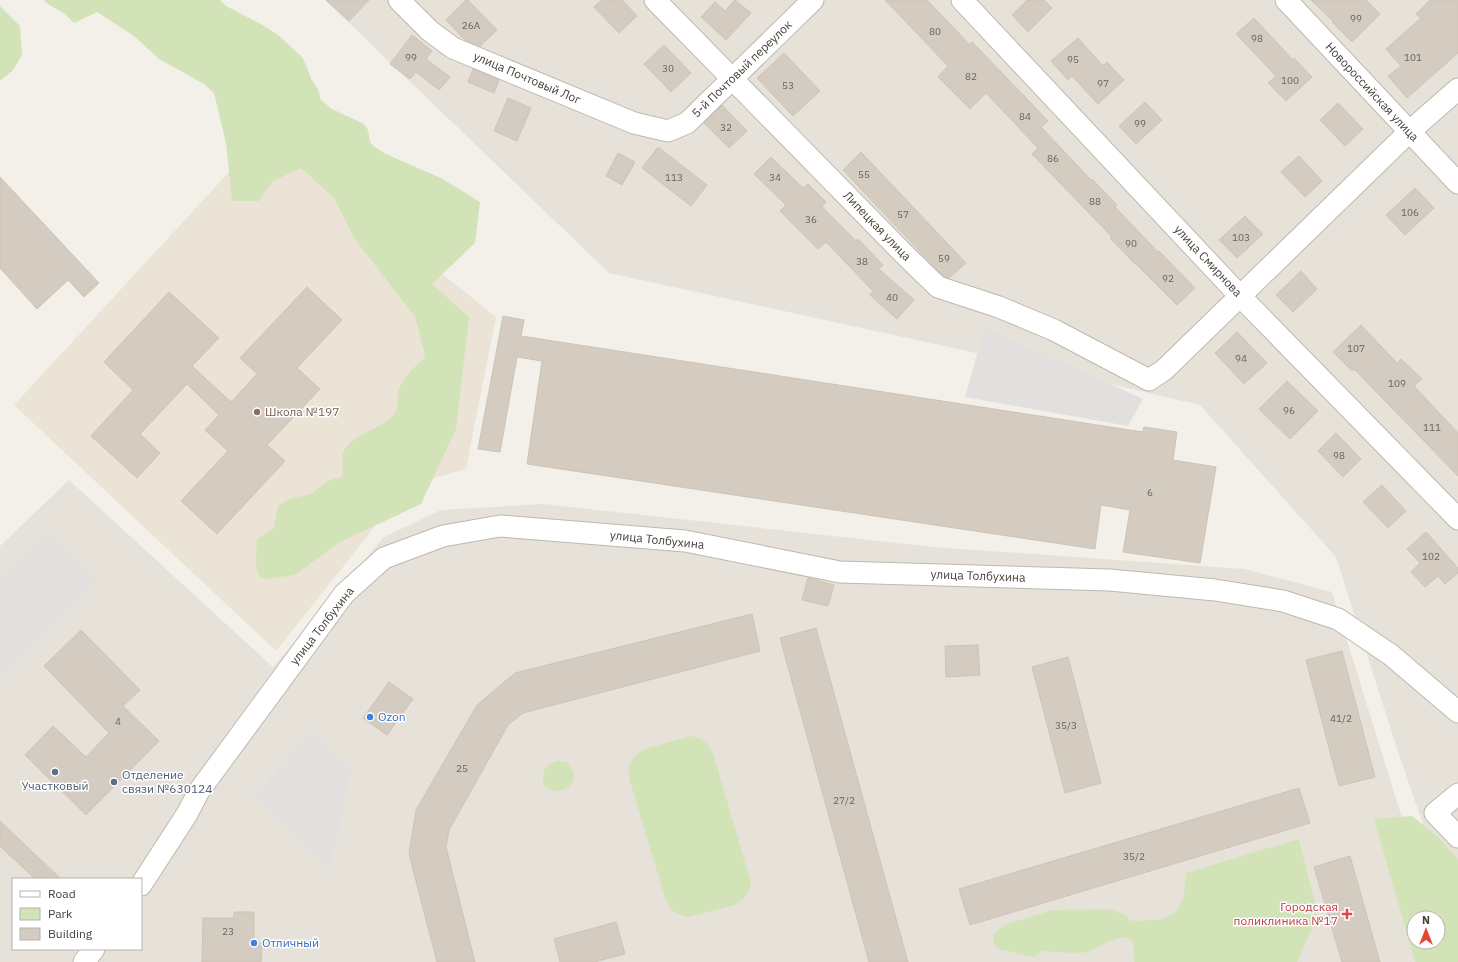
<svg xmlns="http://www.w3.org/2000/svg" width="1458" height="962" font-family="'IBM Plex Sans',sans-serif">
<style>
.residential{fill:#e7e2d9;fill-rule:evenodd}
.education{fill:#ebe4d6}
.green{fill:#d1e3b7;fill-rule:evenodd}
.parking{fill:#e2e0de}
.building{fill:#d4ccc1;stroke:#cec3b5}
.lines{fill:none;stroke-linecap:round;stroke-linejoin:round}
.minor-casing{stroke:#beb8ad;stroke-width:23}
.minor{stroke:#fff;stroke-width:21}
.education-dot{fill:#8d6e63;stroke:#fff;stroke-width:1.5}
.shop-dot{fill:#3f7fe0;stroke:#fff;stroke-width:1.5}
.service-dot{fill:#5c6f8a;stroke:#fff;stroke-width:1.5}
.health-dot{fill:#e0444e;stroke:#fff;stroke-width:1.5}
.labels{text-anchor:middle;stroke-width:3;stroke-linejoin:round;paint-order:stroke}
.number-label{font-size:10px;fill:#6a645b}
.street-label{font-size:12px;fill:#464139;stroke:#fff}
.education-label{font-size:12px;fill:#785e54;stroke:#fff;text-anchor:start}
.shop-label{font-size:12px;fill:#366cbe;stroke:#fff;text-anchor:start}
.service-label{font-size:12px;fill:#4e5e75;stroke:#fff;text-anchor:start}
.health-label{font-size:12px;fill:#be3a42;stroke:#fff;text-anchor:end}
</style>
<rect width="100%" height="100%" fill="#f3f0ea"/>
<path class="residential" d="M 325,0 L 1458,0 L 1458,925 L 1398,752 L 1336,557 L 1200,405 L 967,351 L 609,273 Z
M 69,480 L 273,667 L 384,537 L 441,510 L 543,504 L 933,547 L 1244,569 L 1332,592 L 1433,918 L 1414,918 L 1414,942 L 1438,942 L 1447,962 L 0,962 L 0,546 ZM 13,879 L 141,879 L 141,949 L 13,949 Z"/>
<path class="education" d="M 266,132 L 496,317 L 466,469 L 414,484 L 377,524 L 276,651 L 14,405 Z"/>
<path class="green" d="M 43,0 L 220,0 L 226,6 L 261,24 L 278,35 L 302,57 L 307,67 L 311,79 L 318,89 L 321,100 L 332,109 L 364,124 L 368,130 L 370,142 L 373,146 L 386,154 L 441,178 L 480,202 L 475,243 L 432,284 L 469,317 L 456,429 L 421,504 L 338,543 L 295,575 L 265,579 C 252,578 257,550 257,540 L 263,535 L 274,528 L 278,506 C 281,504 285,501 289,499 C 297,496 306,497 314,492 C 325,485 325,479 341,478 C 346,469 339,458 345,449 C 356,432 381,430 393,415 C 400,408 396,400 398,392 C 402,377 414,368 424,358 L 425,355 L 415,317 L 354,238 L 334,198 L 301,168 L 273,181 L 259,201 L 232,201 L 226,143 L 214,93 L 204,84 L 159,59 L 134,36 L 97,12 L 74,23 L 64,13 L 51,6 Z
M 0,6 L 20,26 L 22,55 L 13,70 L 0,81 Z
M 691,736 C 702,738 708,742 713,753 L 751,883 C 749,894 744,900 734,905 L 688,917 C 677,915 671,911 666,901 L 629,778 C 628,764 632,755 645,749 Z
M 557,761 L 567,762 C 592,792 538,802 543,776 C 544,767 549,764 557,761 Z
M 1412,816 L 1437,836 L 1458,859 L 1458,962 L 1415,962 L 1374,819 ZM 1414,918 L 1438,918 L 1438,942 L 1414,942 Z
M 1299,839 L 1318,915 L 1297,962 L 1134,962 C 1133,956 1136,943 1130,939 C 1121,932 1097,949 1087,952 C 1078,954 1054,952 1044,951 L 1040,952 L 1034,957 L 1001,950 L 994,944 L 993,936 L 1003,925 L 1053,910 L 1108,909 L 1124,914 L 1130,920 L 1133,921 C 1150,920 1173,922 1181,904 C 1185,896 1185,882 1186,873 Z"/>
<path class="parking" d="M 985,327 L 1143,399 L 1128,426 L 965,397 Z
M 47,533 L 96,580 L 0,680 L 0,581 Z
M 311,730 L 352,770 L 329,869 L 254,797 Z"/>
<path class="building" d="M 326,0 L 369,0 L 349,21 Z
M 466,0 L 468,0 L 497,30 L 480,46 L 465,40 L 446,20 Z
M 602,0 L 622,0 L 637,16 L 619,33 L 594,7 Z
M 735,0 L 751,13 L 726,40 L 701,17 L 715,2 L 725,11 Z
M 885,0 L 927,0 L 970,45 L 972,42 L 1004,75 L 1048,121 L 1041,127 L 1091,180 L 1092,179 L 1117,205 L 1115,207 L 1158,252 L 1159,251 L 1195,288 L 1177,305 L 1136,264 L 1135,264 L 1110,238 L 1112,237 L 1032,154 L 1038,148 L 986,93 L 970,109 L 938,77 L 948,66 Z
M 1027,0 L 1044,0 L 1052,8 L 1028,32 L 1012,15 Z
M 1311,0 L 1366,0 L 1380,14 L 1352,42 L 1332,22 L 1333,21 Z
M 1430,0 L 1458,0 L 1458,53 L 1407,98 L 1388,76 L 1401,66 L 1386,49 L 1421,18 L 1416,14 Z
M 1254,18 L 1293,60 L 1294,58 L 1312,77 L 1286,101 L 1268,83 L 1276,76 L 1236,34 Z
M 412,35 L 432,51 L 426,59 L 450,77 L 439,90 L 416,72 L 410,79 L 390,64 Z
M 1078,38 L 1103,66 L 1107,62 L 1124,80 L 1098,104 L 1072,76 L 1068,80 L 1051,61 Z
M 664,45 L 691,73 L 671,92 L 644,64 Z
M 784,53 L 820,91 L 793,116 L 757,78 Z
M 473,69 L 499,80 L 494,93 L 468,82 Z
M 508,98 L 531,108 L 517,141 L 494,131 Z
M 1145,102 L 1162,120 L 1136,144 L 1119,126 Z
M 1338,103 L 1363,129 L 1345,146 L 1320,120 Z
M 722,105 L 747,131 L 729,148 L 704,123 Z
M 658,147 L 707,185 L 691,206 L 642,168 Z
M 861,152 L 966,263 L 949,278 L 944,276 L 940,273 L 843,170 Z
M 618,153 L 635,162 L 622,185 L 606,176 Z
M 1299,156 L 1322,181 L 1305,197 L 1281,172 Z
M 771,157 L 803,188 L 808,184 L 826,202 L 822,207 L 856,241 L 858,239 L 883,265 L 879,269 L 914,300 L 897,319 L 870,295 L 873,291 L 826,242 L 818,249 L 780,211 L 786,205 L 754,174 Z
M 0,177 L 99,283 L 84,297 L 68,280 L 37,309 L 0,268 Z
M 1415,188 L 1434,208 L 1405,235 L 1386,215 Z
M 1245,216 L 1263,234 L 1237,258 L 1219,240 Z
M 1301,271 L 1317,289 L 1293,312 L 1276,295 Z
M 307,287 L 342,320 L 297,368 L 320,389 L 267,445 L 285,461 L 217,534 L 181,501 L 228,451 L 205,430 L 219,415 L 187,384 L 140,434 L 160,453 L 137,478 L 91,436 L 133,390 L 104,362 L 169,292 L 219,338 L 192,366 L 231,402 L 257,374 L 240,358 Z
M 503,316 L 524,320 L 521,336 L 1143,432 L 1144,427 L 1177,432 L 1173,460 L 1216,467 L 1200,563 L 1123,552 L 1130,510 L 1101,505 L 1095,549 L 527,464 L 542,361 L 517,357 L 500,452 L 478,449 Z
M 1361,325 L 1397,363 L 1401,359 L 1422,379 L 1414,386 L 1458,433 L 1458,476 L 1354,369 L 1352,371 L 1333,352 Z
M 1237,332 L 1267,363 L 1244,384 L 1215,353 Z
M 1287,381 L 1318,411 L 1290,439 L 1259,409 Z
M 1336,433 L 1361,459 L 1343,477 L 1318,451 Z
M 1382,485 L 1406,511 L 1388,528 L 1363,502 Z
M 1426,532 L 1458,568 L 1458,573 L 1445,584 L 1438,576 L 1425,587 L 1411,572 L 1420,563 L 1407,549 Z
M 808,578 L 834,585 L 828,606 L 802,600 Z
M 752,614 L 760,651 L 523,713 L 508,725 L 449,830 L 446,847 L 475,962 L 437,962 L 409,854 L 416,810 L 477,705 L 515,673 Z
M 816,628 L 908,962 L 869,962 L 780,638 Z
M 81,630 L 140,690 L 123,706 L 159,741 L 86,815 L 25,755 L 53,726 L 86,757 L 109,733 L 44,666 Z
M 978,645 L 980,675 L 946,677 L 945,646 Z
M 1342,651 L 1375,777 L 1339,786 L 1306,660 Z
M 1068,657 L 1101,783 L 1065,793 L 1032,667 Z
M 389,682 L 413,699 L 387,735 L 363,718 Z
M 1299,788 L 1310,823 L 970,925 L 959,889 Z
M 0,821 L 61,879 L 35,879 L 0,846 Z
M 1350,856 L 1380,962 L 1342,962 L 1314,867 Z
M 234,912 L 254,912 L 254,943 L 262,943 L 261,962 L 202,962 L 203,918 L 234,918 Z
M 616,922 L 625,954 L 594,962 L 560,962 L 554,939 Z"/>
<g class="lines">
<g class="minor-casing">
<path id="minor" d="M 399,0 L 430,31 L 453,48 L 634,123 L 668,131 L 687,123 L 813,0
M 655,0 L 908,258 L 938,287 L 999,307 L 1054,330 L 1149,380 L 1164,370 L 1409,132 L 1458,89
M 962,0 L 1240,296 L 1458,519
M 1286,0 L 1458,183
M 1458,794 L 1435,813 L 1458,837
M 141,885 L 187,814 L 199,791 L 344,594 L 384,558 L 443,536 L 500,526 L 685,541 L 840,572 L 1110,580 L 1215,590 L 1283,601 L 1338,619 L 1391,655 L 1458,712
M 84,962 L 94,949"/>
</g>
<use href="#minor" class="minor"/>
</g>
<circle class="education-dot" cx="257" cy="412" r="4"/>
<g class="shop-dot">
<circle cx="370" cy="717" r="4"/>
<circle cx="254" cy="943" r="4"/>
</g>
<g class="service-dot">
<circle cx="55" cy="772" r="4"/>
<circle cx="114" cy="782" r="4"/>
</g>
<path class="health-dot" d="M1345 908h4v4h4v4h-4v4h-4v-4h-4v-4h4z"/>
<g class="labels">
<g class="number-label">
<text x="1356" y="22">99</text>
<text x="471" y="29">26А</text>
<text x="935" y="35">80</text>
<text x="1257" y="42">98</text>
<text x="411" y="61">99</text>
<text x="1413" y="61">101</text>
<text x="1073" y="63">95</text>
<text x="668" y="72">30</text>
<text x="971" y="80">82</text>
<text x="1290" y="84">100</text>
<text x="1103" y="87">97</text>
<text x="788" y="89">53</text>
<text x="1025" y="120">84</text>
<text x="1140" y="127">99</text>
<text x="726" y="131">32</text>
<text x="1053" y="162">86</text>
<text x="864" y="178">55</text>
<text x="674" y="181">113</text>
<text x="775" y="181">34</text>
<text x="1095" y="205">88</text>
<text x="1410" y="216">106</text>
<text x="903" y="218">57</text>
<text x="811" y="223">36</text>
<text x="1241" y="241">103</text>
<text x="1131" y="247">90</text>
<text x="944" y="262">59</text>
<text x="862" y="265">38</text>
<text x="1168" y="282">92</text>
<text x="892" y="301">40</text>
<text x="1356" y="352">107</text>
<text x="1241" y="362">94</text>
<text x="1397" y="387">109</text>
<text x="1289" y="414">96</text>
<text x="1432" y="431">111</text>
<text x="1339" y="459">98</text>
<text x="1150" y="496">6</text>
<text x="1431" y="560">102</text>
<text x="1341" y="722">41/2</text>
<text x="118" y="725">4</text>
<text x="1066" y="729">35/3</text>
<text x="462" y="772">25</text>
<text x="844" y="804">27/2</text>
<text x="1134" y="860">35/2</text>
<text x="228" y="935">23</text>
</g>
<g class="street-label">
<text transform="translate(742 69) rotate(-44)" y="4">5-й Почтовый переулок</text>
<text transform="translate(527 78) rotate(23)" y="4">улица Почтовый Лог</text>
<text transform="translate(1372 92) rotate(47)" y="4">Новороссийская улица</text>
<text transform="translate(877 226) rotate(46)" y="4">Липецкая улица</text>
<text transform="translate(1208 261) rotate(47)" y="4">улица Смирнова</text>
<text transform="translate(657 540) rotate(6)" y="4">улица Толбухина</text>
<text transform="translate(978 576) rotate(2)" y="4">улица Толбухина</text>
<text transform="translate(322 626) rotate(-52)" y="4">улица Толбухина</text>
</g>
<g class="education-label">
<text x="265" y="416">Школа №197</text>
</g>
<g class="shop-label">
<text x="378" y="721">Ozon</text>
<text x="262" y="947">Отличный</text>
</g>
<g class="service-label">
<text x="122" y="779">Отделение<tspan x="122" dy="14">связи №630124</tspan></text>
<text x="55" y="790" text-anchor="middle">Участковый</text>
</g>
<g class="health-label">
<text x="1338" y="911">Городская<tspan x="1338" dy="14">поликлиника №17</tspan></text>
</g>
</g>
<rect x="12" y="878" width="130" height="72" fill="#ffffff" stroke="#b5b3b0"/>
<rect x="20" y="891" width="20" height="6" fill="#ffffff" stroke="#b5b3b0"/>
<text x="48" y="898" font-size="12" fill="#464139">Road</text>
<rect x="20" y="908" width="20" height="12" fill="#d1e3b7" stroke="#b5b3b0"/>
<text x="48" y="918" font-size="12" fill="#464139">Park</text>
<rect x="20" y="928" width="20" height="12" fill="#d4ccc1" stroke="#b5b3b0"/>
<text x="48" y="938" font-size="12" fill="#464139">Building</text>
<g transform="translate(1426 930)"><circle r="19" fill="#ffffff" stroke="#b5b3b0"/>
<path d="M0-3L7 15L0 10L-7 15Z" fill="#e44731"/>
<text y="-6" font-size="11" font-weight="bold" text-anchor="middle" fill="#464139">N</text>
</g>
</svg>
